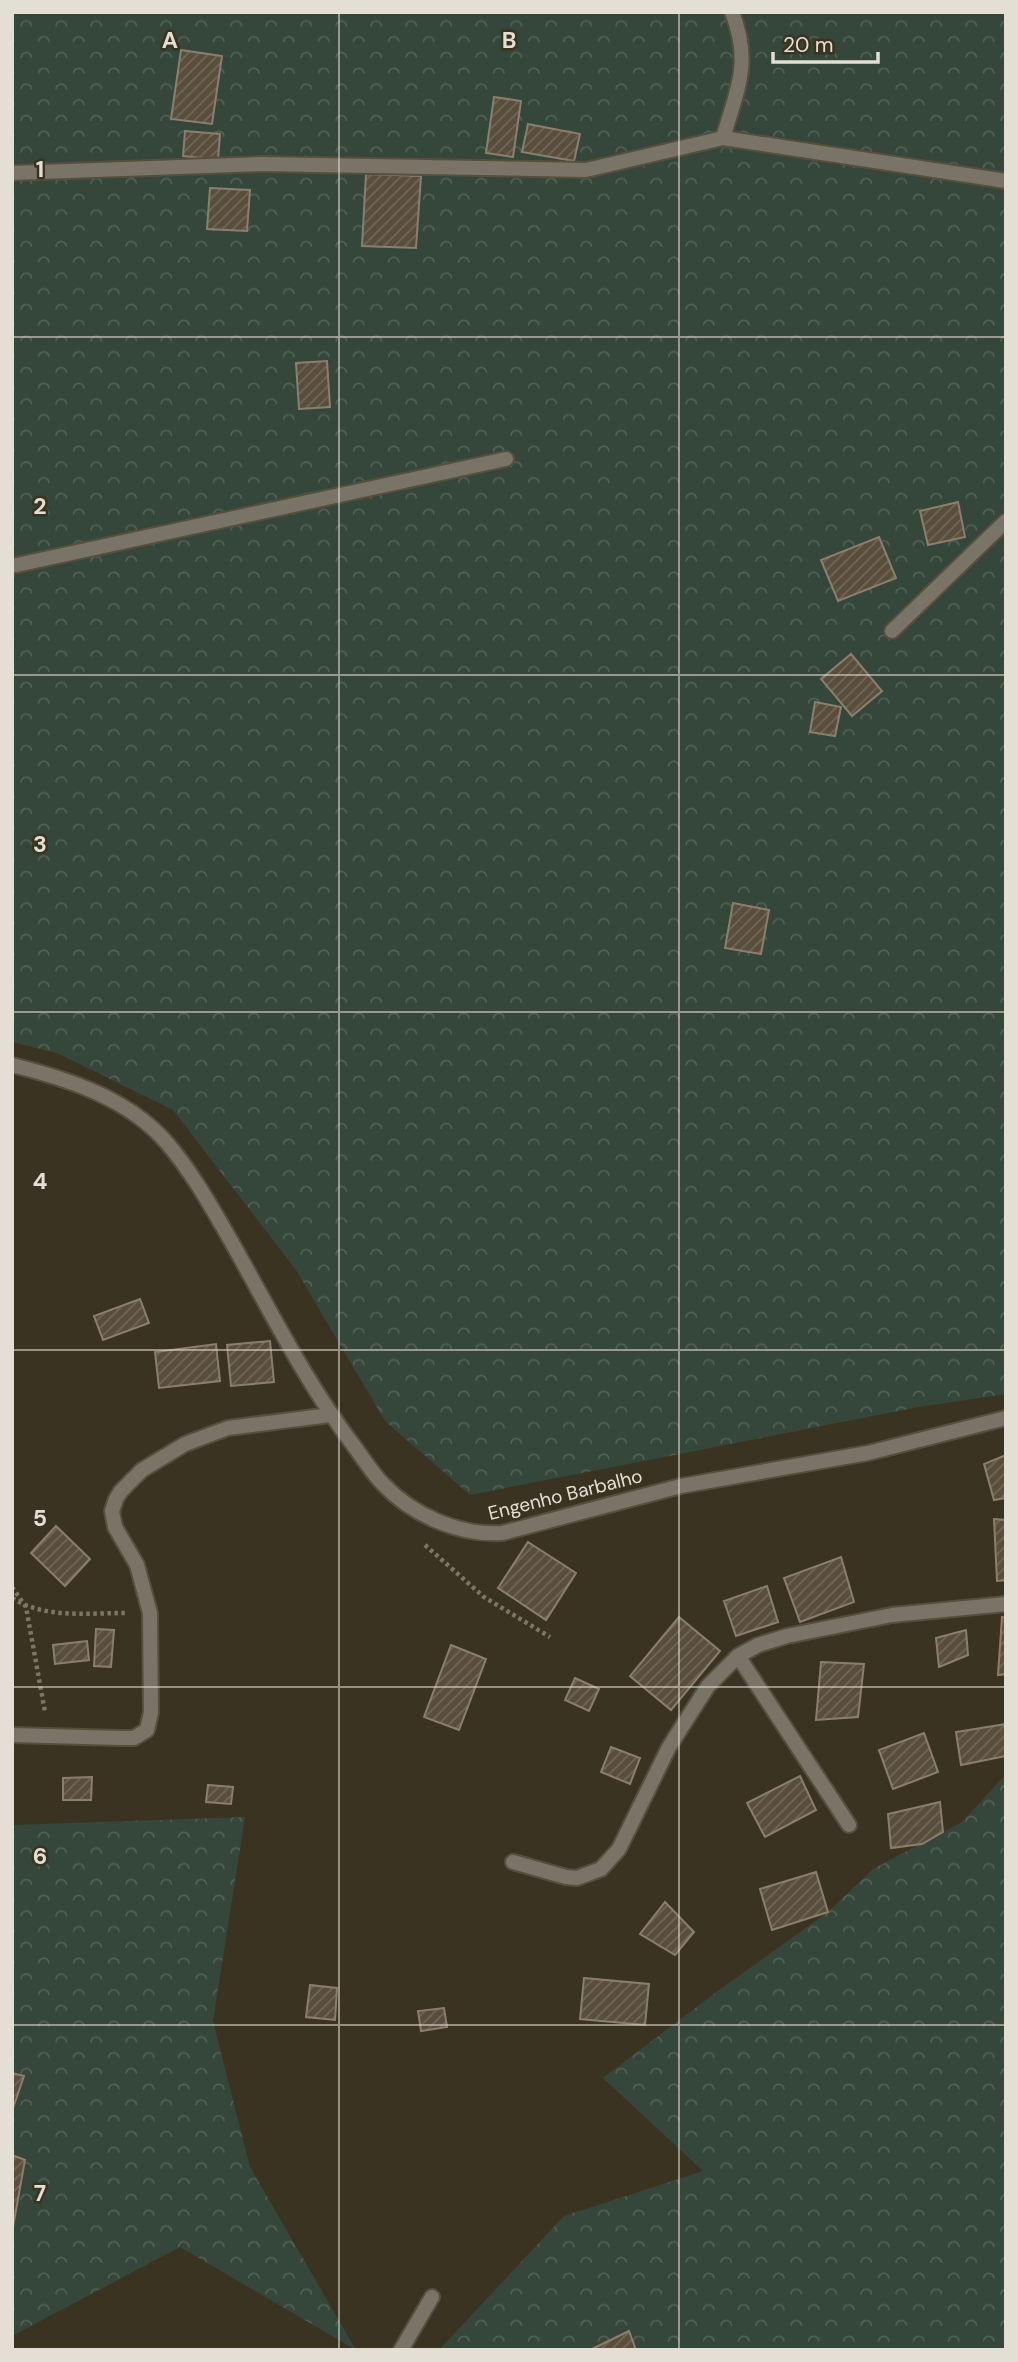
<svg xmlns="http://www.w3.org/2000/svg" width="1018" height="2362" font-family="'DM Sans',sans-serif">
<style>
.forest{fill:url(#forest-crowns)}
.building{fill:url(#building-hatch);stroke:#8b7f6c;stroke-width:2}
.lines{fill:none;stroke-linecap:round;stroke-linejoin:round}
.minor-casing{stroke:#564f3e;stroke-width:18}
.path{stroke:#7d7667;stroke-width:4.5;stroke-dasharray:3.5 3.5;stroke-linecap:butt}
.minor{stroke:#797467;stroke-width:14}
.grid{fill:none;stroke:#e4dfd4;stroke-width:2;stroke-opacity:0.55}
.labels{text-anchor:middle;stroke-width:5;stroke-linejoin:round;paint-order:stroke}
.street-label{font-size:19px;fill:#e4dfd4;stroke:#3b3321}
.grid-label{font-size:23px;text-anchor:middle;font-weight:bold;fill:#e4dfd4;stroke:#3b3321;stroke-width:5;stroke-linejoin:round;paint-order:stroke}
</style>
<defs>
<pattern id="forest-crowns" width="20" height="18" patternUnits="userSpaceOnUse" patternTransform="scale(1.75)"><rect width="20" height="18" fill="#35463a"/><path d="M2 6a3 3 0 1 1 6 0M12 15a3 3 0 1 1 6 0" fill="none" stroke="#526056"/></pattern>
<pattern id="building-hatch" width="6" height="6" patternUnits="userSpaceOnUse" patternTransform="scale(1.75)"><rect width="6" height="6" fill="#594e3c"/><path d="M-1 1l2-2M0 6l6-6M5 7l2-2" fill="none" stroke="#716757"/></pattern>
</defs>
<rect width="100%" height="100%" fill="#3b3321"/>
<path class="forest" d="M 12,12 L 1006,12 L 1006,1394 L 919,1407 L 470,1495 L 385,1421 L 296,1270 L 173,1110 L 57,1053 L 12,1042 Z
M 1006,1774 L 1006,2350 L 439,2350 L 564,2216 L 703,2171 L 603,2078 L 715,1993 L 828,1912 L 873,1869 L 962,1822 Z
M 245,1817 L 213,2021 L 250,2167 L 356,2350 L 180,2247 L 12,2336 L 12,1825 Z"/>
<path class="building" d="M 181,50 L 222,56 L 212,124 L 171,119 Z
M 494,97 L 521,101 L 513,157 L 486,153 Z
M 528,124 L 580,134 L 574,161 L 522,152 Z
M 185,131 L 220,134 L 218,160 L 183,156 Z
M 366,174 L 421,176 L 416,248 L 362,246 Z
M 210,188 L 250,190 L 247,231 L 207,229 Z
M 327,361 L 330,407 L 299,409 L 296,363 Z
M 958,502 L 965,537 L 928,545 L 920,511 Z
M 879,537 L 896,578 L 838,601 L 821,560 Z
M 851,654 L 882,691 L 852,716 L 821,679 Z
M 815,702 L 841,707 L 835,736 L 810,732 Z
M 733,903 L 769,910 L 761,954 L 725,948 Z
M 140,1299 L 149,1323 L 103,1340 L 94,1316 Z
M 270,1341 L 274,1382 L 231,1386 L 227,1345 Z
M 216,1344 L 220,1381 L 159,1388 L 155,1352 Z
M 1006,1455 L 1006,1498 L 994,1500 L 984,1464 Z
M 994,1519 L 1006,1520 L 1006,1580 L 997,1581 Z
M 56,1526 L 90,1559 L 65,1586 L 31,1553 Z
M 528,1542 L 576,1573 L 546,1620 L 498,1588 Z
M 841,1557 L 854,1602 L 800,1622 L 784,1578 Z
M 767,1586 L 778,1622 L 736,1636 L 724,1601 Z
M 679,1617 L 720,1651 L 671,1710 L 630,1676 Z
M 1002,1617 L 1006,1618 L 1006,1674 L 998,1675 Z
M 96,1629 L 114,1630 L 111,1667 L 94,1666 Z
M 966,1630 L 968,1655 L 939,1667 L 936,1638 Z
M 87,1641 L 89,1660 L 55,1664 L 53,1645 Z
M 451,1645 L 486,1659 L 459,1730 L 424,1717 Z
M 821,1662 L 864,1664 L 858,1717 L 816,1720 Z
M 575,1678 L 599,1689 L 589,1711 L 565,1700 Z
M 1006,1724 L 1006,1756 L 961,1765 L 956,1732 Z
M 924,1733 L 938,1772 L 893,1789 L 879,1750 Z
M 611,1747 L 640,1758 L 630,1784 L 601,1772 Z
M 800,1776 L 816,1810 L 765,1837 L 747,1803 Z
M 92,1777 L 91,1800 L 63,1800 L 63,1778 Z
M 208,1785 L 233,1787 L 231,1804 L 206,1802 Z
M 940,1802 L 943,1832 L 922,1844 L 891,1848 L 888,1814 Z
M 816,1872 L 828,1912 L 772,1930 L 760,1889 Z
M 665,1902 L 694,1932 L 675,1955 L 640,1934 Z
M 584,1978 L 649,1984 L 645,2025 L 580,2019 Z
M 310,1985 L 337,1988 L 335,2020 L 306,2017 Z
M 444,2008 L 447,2027 L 421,2031 L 418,2011 Z
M 12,2073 L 24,2076 L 12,2111 Z
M 12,2155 L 25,2160 L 13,2227 L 12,2227 Z
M 629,2331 L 636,2350 L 590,2350 Z"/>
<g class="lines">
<g class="minor-casing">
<path id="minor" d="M 723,138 C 737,89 752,64 732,12
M 12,173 L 261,164 L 586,170 L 723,138 L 1006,181
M 12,566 L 506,459
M 892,631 L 1006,521
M 12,1065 C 68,1079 128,1098 167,1143 C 192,1172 212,1208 231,1241 C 270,1310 306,1383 354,1446 C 363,1458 372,1473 383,1484 C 412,1515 460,1536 502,1533 L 681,1486 L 868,1453 L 1006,1418
M 738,1656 L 849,1825
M 12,1735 L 120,1738 L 134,1738 L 147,1730 L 151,1712 L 150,1613 L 137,1565 L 115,1527 L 112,1511 L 116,1499 L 121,1491 L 142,1470 L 185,1444 L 228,1428 L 330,1415
M 513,1862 L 566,1877 L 577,1878 L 601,1869 L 619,1849 L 669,1747 L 708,1686 L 738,1656 L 758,1645 L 787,1636 L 892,1615 L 1006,1604
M 401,2350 L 432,2297"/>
</g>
<path class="path" d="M 425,1545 L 484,1597 L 550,1637
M 12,1587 L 26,1607 L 45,1712
M 12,1598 C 45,1619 88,1613 125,1613"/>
<use href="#minor" class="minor"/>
</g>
<path class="grid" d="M 339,12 L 339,2350M 679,12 L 679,2350M 12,337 L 1006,337M 12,675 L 1006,675M 12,1012 L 1006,1012M 12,1350 L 1006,1350M 12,1687 L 1006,1687M 12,2025 L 1006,2025"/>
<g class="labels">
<g class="street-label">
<text transform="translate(565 1494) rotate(-14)" y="7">Engenho Barbalho</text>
</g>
</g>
<g class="grid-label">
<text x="170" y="48">A</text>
<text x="509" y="48">B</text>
<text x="40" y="177">1</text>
<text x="40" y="514">2</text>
<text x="40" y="852">3</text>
<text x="40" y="1189">4</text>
<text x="40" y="1526">5</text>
<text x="40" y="1864">6</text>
<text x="40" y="2201">7</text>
</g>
<rect width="1018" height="2362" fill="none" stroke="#e4dfd4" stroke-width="28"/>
<path d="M773 52v10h105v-10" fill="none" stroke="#e4dfd4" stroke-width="3.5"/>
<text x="783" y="52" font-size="21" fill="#e4dfd4" stroke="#3b3321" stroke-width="5" paint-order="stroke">20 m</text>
</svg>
